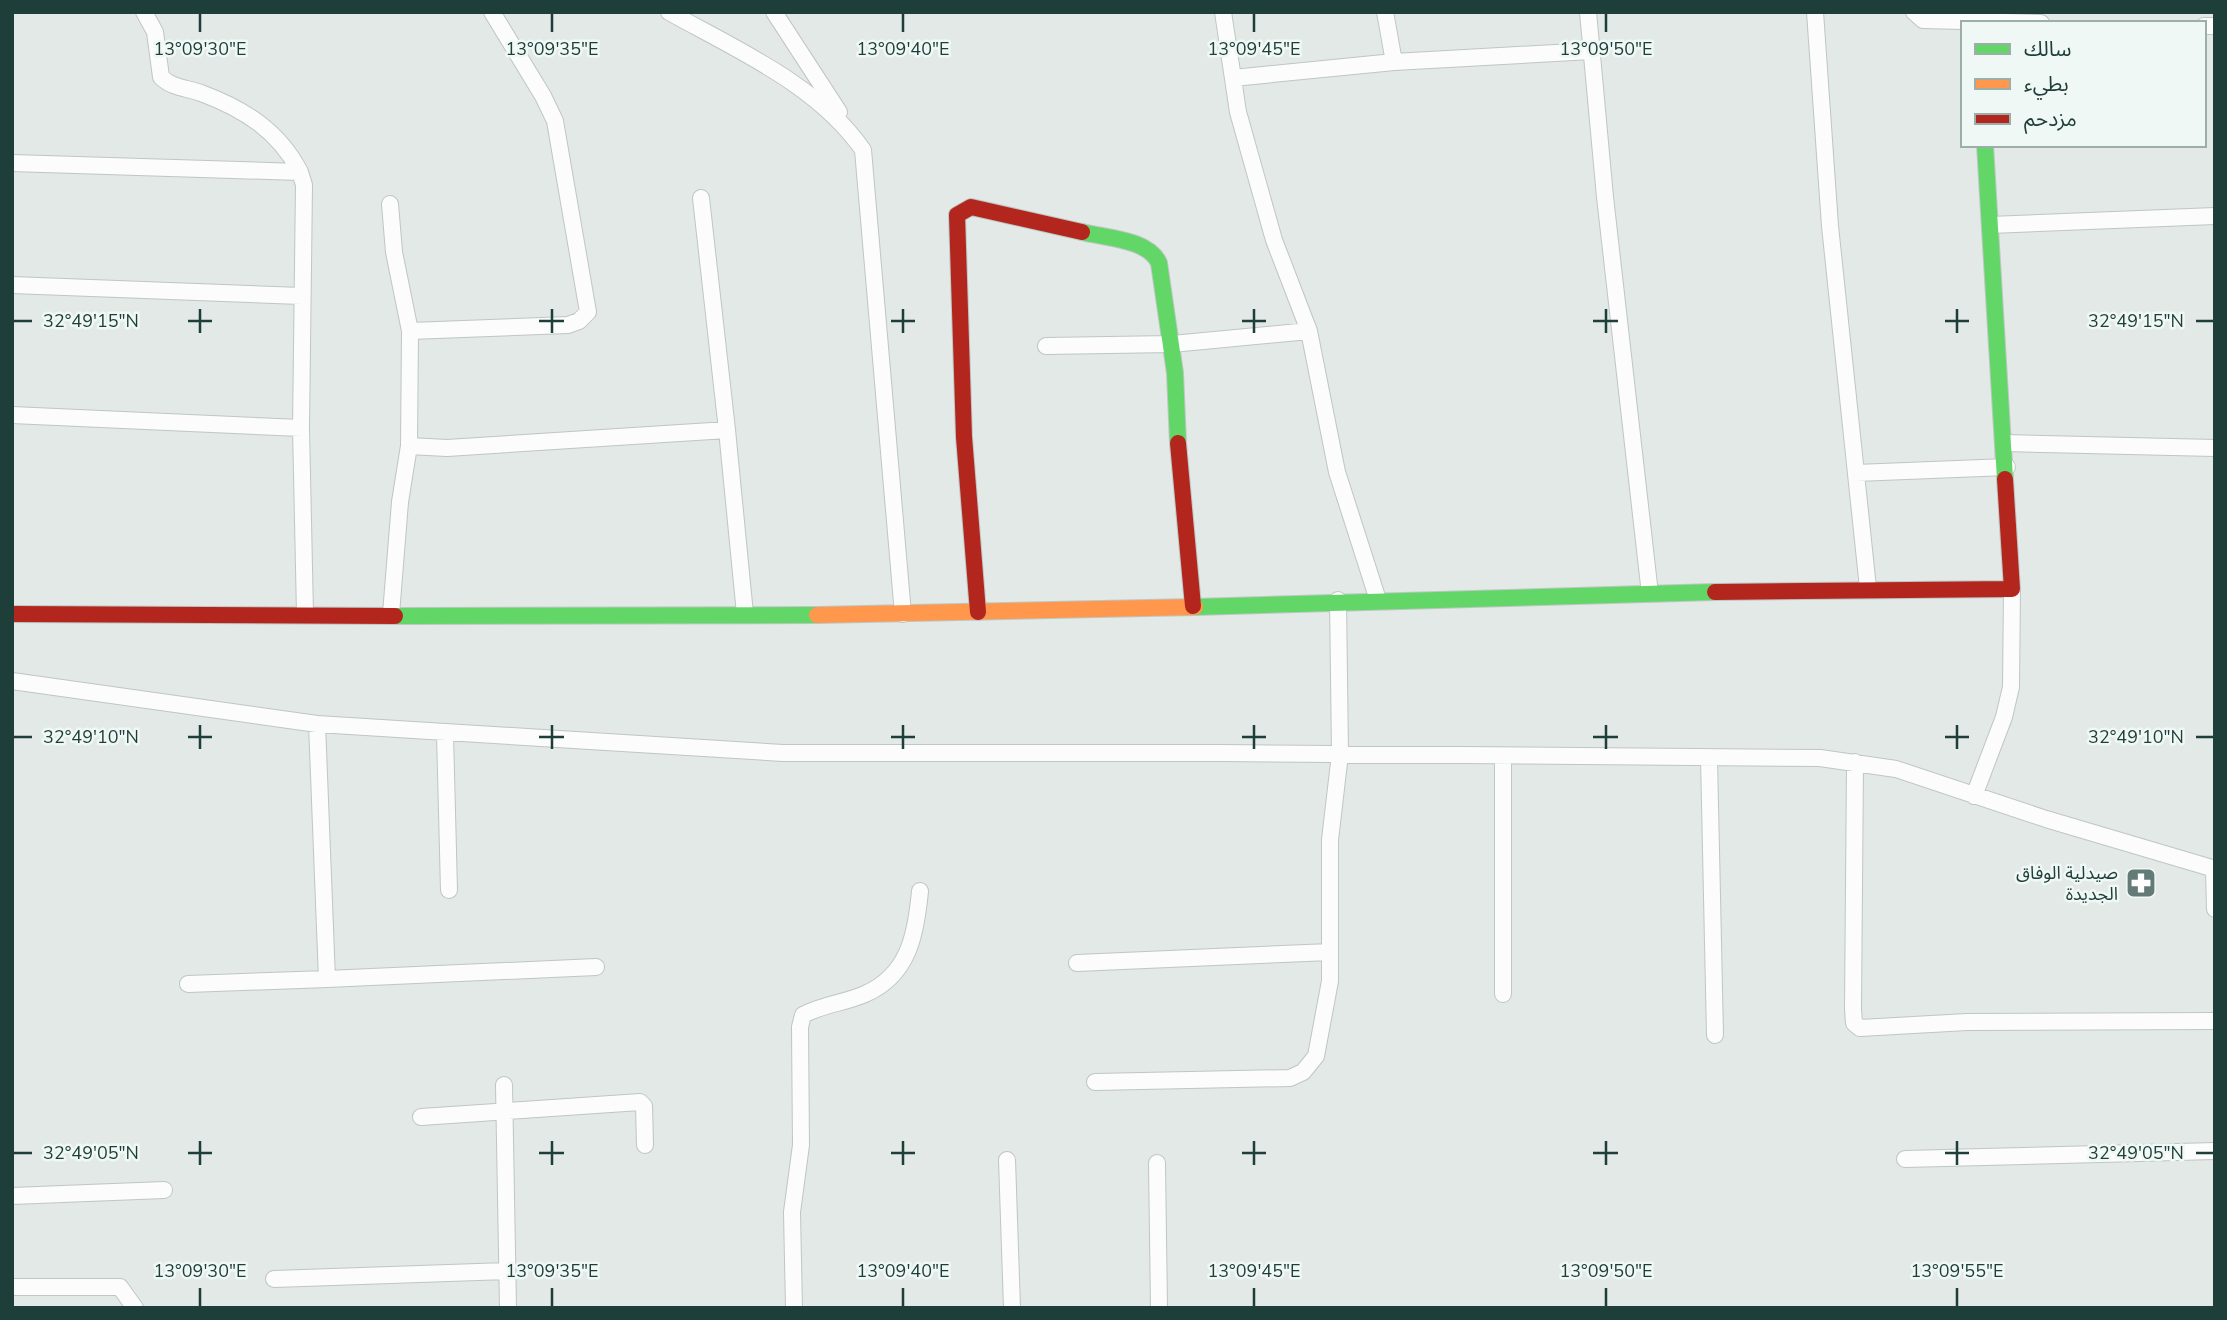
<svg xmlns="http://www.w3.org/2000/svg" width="2227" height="1320" font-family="'Nunito Sans','Noto Sans Arabic',sans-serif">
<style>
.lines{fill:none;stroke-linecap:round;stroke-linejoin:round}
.street-casing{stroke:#bfc6c4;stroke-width:18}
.fast-casing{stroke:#bdc7c4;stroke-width:18}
.slow-casing{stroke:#bdc7c4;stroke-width:18}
.jam-casing{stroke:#bdc7c4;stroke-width:18}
.street{stroke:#fbfcfb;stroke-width:16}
.fast{stroke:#63d668;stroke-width:16}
.slow{stroke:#ff974d;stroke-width:16}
.jam{stroke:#b3261e;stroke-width:16}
.ticks{fill:none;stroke:#1e3e39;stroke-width:2.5}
.labels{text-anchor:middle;stroke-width:5;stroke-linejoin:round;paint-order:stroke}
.poi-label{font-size:18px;fill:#1e3e39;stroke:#f0f8f5;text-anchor:end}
.ticks-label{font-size:18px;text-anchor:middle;fill:#1e3e39;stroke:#f0f8f5;stroke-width:5;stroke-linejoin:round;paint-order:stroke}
</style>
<rect width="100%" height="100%" fill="#e2e9e7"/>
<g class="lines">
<g class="street-casing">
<path id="street" d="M 144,12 L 155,32 L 161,77 C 172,88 187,88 201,93 C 244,109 279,131 300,172
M 669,12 C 737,50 818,85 863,150 L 903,614
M 774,12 L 839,112
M 1223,12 L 1238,112 L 1274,240 L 1309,331 L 1337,472 L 1378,600
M 1385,12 L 1394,62
M 1588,12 L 1605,197 L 1650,594
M 1815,12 L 1830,226 L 1868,588
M 1914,12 L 1923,20 L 2041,23
M 2204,26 L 2215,26
M 1233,78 L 1394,62 L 1591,51
M 12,163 L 300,172 L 304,185 L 301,428
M 701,198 L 727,430
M 390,204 L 394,252 L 410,331
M 1990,225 L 2215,216
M 12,285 L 301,296
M 1046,346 L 1172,344 L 1309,331
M 12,415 L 301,428 L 305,614
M 2005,443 L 2215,448
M 409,446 L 410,331 L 568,325 L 579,321 L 588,312 L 555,121 L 543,96 L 492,12
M 1856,473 L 2007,467
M 391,614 L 400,502 L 409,446 L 447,448 L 727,430 L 745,614
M 12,681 L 317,724 L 783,753 L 1221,753 L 1820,758 L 1896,769 L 2046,819 L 2215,869
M 317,724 L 327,979 L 596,967
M 445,734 L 449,890
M 1709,758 L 1715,1035
M 1855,762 L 1853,1009 L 1854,1023 L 1860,1028 L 1967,1022 L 2215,1021
M 1974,796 L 2004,717 L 2011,687 L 2012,589
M 2214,869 L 2215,909
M 1077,963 L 1330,952
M 188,984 L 327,979
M 1503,994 L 1503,757
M 1095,1082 L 1290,1078 L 1303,1072 L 1316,1056 L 1330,981 L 1330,840 L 1340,754 L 1338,600
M 504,1085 L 508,1308
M 421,1117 L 640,1102 L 644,1106 L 645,1145
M 1905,1159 L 2215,1151
M 1007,1160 L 1012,1308
M 1157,1163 L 1159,1308
M 12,1196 L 164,1190
M 274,1279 L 507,1271
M 12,1287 L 120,1287 L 135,1308
M 794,1308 L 792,1212 L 801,1145 L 800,1027 L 803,1015 C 823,1004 845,1003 865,994 C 909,975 916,934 920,891"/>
</g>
<g class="fast-casing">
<path id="fast" d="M 1985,145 L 2005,479
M 1082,232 C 1106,238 1148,239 1159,263 L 1175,373 L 1178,443
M 1195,607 L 1715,592
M 395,616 L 817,615"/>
</g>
<g class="slow-casing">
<path id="slow" d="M 817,615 L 1195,607"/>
</g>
<g class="jam-casing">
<path id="jam" d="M 1178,443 L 1193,606
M 1715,592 L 2012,589 L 2005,479
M 978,612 L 964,437 L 957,215 L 971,207 L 1082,232
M 12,614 L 395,616"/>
</g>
<use href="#street" class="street"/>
<use href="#fast" class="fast"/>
<use href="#slow" class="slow"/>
<use href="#jam" class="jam"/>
</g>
<path class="ticks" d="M 200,14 L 200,32M 552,14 L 552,32M 903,14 L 903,32M 1254,14 L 1254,32M 1606,14 L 1606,32M 200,309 L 200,333M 552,309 L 552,333M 903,309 L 903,333M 1254,309 L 1254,333M 1606,309 L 1606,333M 1957,309 L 1957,333M 14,321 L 32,321M 188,321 L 212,321M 539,321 L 564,321M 891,321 L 915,321M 1242,321 L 1266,321M 1593,321 L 1618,321M 1945,321 L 1969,321M 2196,321 L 2213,321M 200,725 L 200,749M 552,725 L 552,749M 903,725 L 903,749M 1254,725 L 1254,749M 1606,725 L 1606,749M 1957,725 L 1957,749M 14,737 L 32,737M 188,737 L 212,737M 539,737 L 564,737M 891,737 L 915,737M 1242,737 L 1266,737M 1593,737 L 1618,737M 1945,737 L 1969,737M 2196,737 L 2213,737M 200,1141 L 200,1165M 552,1141 L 552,1165M 903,1141 L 903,1165M 1254,1141 L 1254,1165M 1606,1141 L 1606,1165M 1957,1141 L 1957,1165M 14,1153 L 32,1153M 188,1153 L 212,1153M 539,1153 L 564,1153M 891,1153 L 915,1153M 1242,1153 L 1266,1153M 1593,1153 L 1618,1153M 1945,1153 L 1969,1153M 2196,1153 L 2213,1153M 200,1288 L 200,1306M 552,1288 L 552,1306M 903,1288 L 903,1306M 1254,1288 L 1254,1306M 1606,1288 L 1606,1306M 1957,1288 L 1957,1306"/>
<defs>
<g id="pharmacy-square" transform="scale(1.575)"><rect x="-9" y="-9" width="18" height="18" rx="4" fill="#637a76" stroke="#f0f8f5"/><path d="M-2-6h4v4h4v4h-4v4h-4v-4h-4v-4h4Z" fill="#fff"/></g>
</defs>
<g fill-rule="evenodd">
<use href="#pharmacy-square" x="2141" y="883"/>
</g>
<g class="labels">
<g class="poi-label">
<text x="2118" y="879">صيدلية الوفاق<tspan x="2118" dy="21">الجديدة</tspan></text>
</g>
</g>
<g class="ticks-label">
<text x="200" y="55">13°09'30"E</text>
<text x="552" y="55">13°09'35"E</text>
<text x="903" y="55">13°09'40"E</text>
<text x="1254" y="55">13°09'45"E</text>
<text x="1606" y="55">13°09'50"E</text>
<text x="91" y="327">32°49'15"N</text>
<text x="2136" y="327">32°49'15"N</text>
<text x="91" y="743">32°49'10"N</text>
<text x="2136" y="743">32°49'10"N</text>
<text x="91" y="1159">32°49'05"N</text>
<text x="2136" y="1159">32°49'05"N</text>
<text x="200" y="1277">13°09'30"E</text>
<text x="552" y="1277">13°09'35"E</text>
<text x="903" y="1277">13°09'40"E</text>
<text x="1254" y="1277">13°09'45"E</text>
<text x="1606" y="1277">13°09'50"E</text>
<text x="1957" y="1277">13°09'55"E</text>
</g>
<rect width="2227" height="1320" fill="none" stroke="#1e3e39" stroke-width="28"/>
<rect x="1961" y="21" width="245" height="126" fill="#f0f8f5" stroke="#9caeaa" stroke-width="2"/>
<rect x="1975" y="44" width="35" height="10" fill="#63d668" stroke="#9caeaa" stroke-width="2"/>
<text x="2024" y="56" font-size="21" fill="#1e3e39">سالك</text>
<rect x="1975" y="79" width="35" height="10" fill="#ff974d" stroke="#9caeaa" stroke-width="2"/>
<text x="2024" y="91" font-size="21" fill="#1e3e39">بطيء</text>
<rect x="1975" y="114" width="35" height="10" fill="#b3261e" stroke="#9caeaa" stroke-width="2"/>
<text x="2024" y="126" font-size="21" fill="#1e3e39">مزدحم</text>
</svg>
